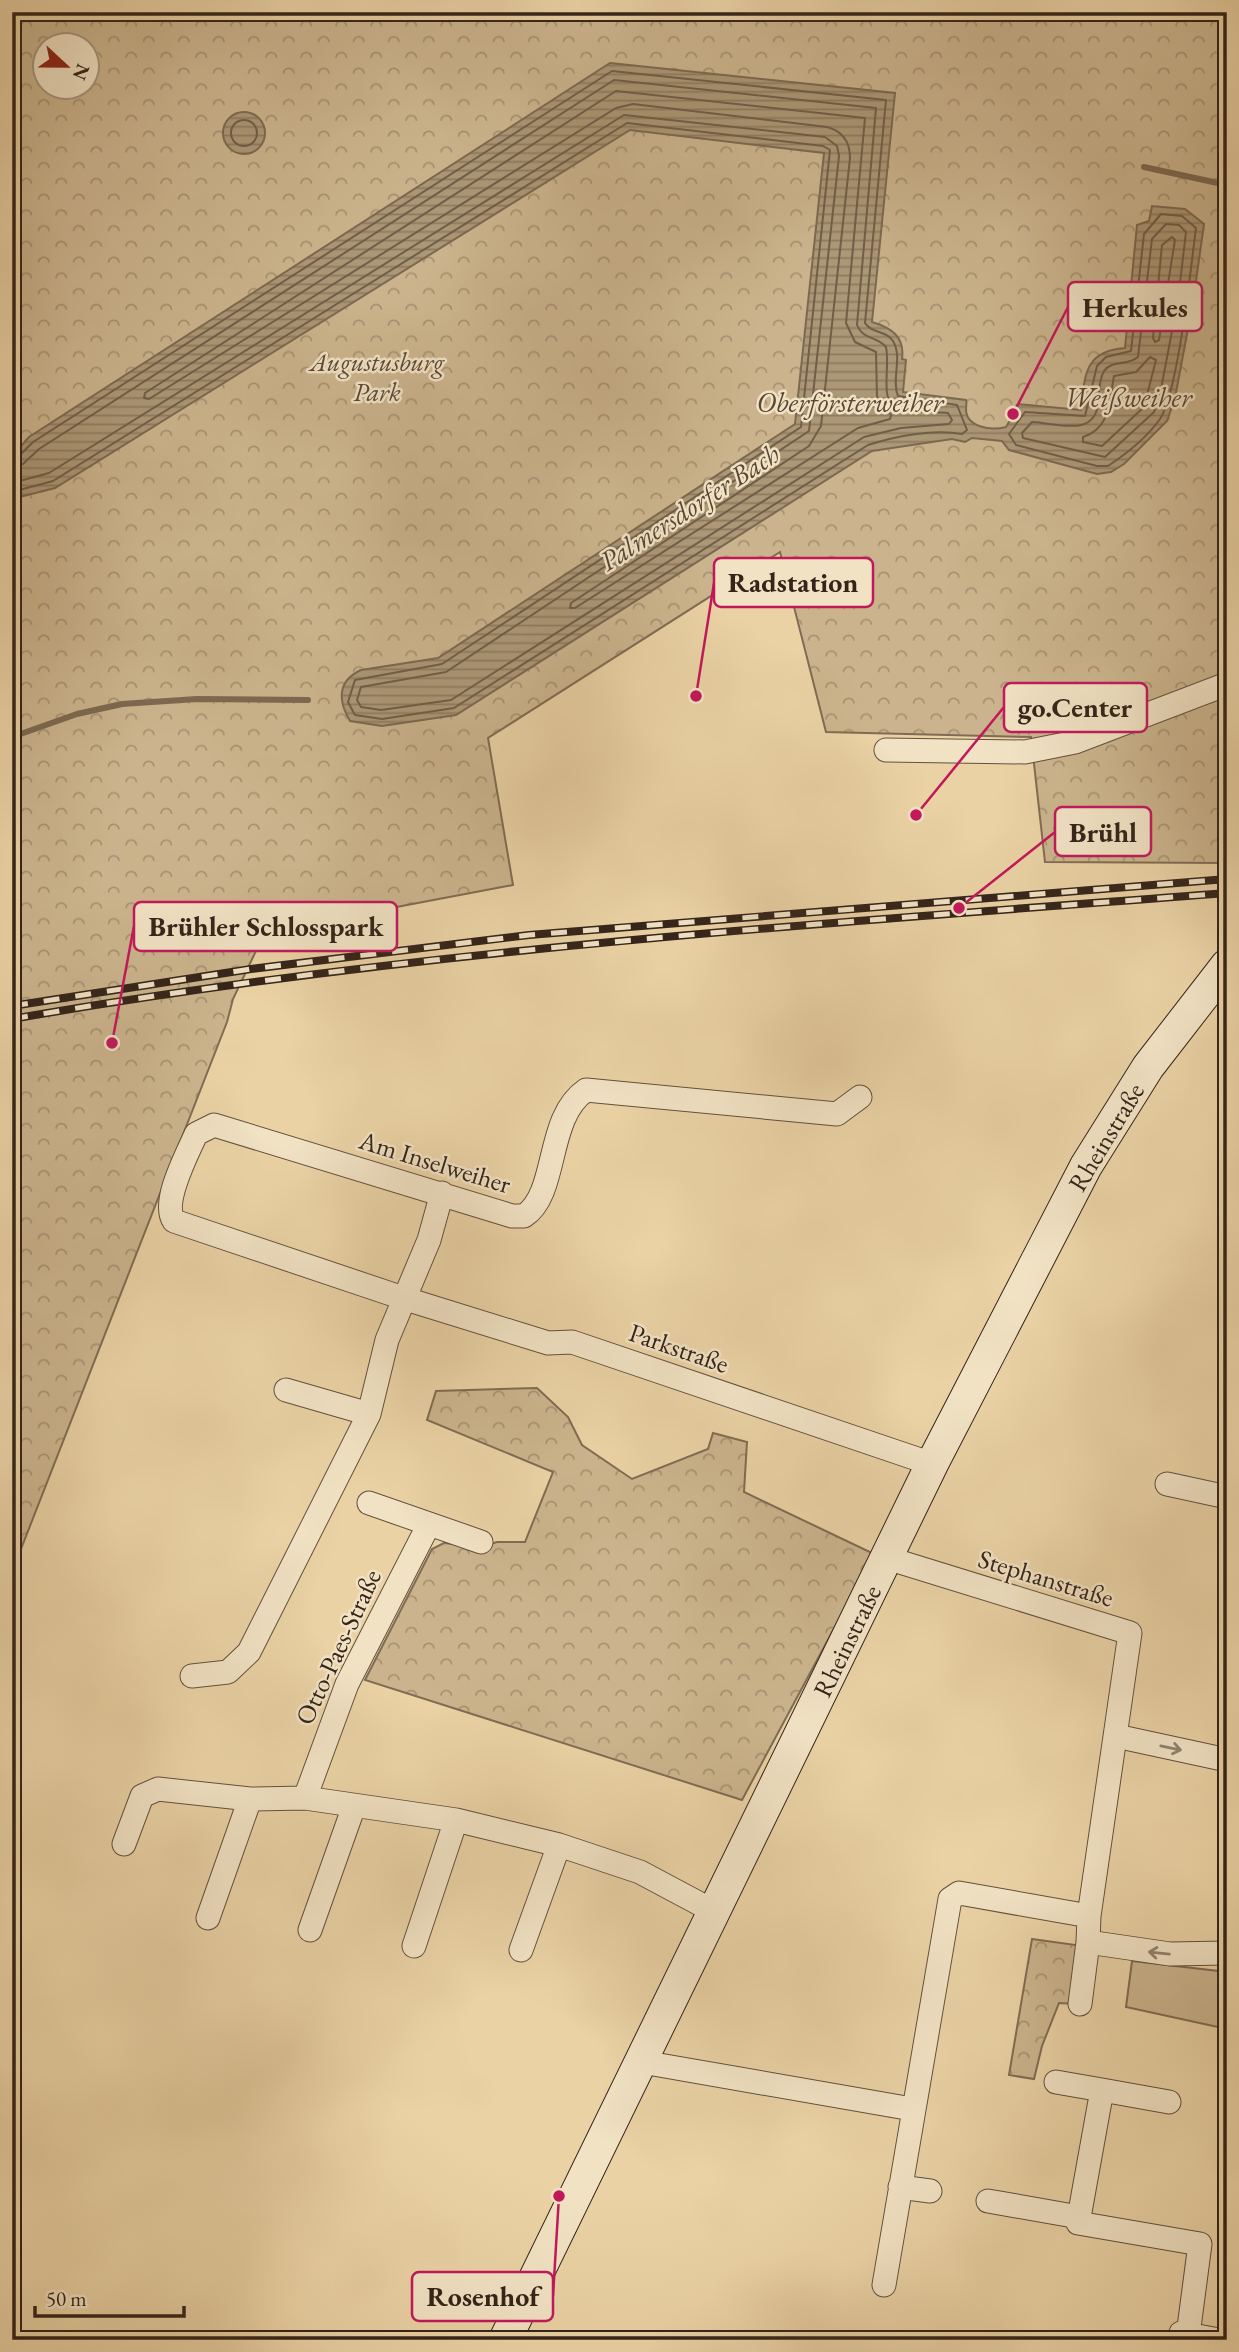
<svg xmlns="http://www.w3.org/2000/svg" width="1239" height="2352" font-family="'EB Garamond',serif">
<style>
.forest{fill:url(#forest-crowns);stroke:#806c54;stroke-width:2;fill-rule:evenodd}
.pitch{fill:#cbb48d;stroke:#806c54;stroke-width:2}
.water{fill:url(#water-rules);stroke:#7c6951;stroke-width:2}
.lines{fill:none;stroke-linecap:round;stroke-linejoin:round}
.shore{stroke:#705e48;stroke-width:2}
.stream{stroke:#7c6951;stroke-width:6}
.minor-casing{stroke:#62503d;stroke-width:25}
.secondary-casing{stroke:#34241a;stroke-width:34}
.minor{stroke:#f1e2c4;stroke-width:23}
.secondary{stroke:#f1e2c4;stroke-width:32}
.rail-casing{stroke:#34241a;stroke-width:8}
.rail{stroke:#f1e2c4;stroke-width:5;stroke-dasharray:16;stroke-linecap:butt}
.oneway{stroke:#92836f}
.labels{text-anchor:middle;stroke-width:5;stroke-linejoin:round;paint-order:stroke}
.park-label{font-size:26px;font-style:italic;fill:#5a4837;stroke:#f1e2c4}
.street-label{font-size:26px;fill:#34241a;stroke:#f1e2c4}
.water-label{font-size:28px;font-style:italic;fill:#584636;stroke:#f1e2c4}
.leader{fill:none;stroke:#c2185b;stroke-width:2.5}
.callout-dot{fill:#c2185b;stroke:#f1e2c4;stroke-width:2.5}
.callout{fill:#f1e2c4;stroke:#c2185b;stroke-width:2.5}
.callout-label{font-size:28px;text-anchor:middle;font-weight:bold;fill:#34241a}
</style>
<defs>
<pattern id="forest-crowns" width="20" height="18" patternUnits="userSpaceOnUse" patternTransform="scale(1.75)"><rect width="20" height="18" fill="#cbb48d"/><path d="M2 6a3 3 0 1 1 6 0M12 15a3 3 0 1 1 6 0" fill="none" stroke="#a69272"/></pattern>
<pattern id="water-rules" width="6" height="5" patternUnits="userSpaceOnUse" patternTransform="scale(1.75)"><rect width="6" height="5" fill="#ac9776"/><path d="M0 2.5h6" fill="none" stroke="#8d7b60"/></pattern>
</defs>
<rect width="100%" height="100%" fill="#ead2a5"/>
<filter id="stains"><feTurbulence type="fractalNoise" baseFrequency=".00286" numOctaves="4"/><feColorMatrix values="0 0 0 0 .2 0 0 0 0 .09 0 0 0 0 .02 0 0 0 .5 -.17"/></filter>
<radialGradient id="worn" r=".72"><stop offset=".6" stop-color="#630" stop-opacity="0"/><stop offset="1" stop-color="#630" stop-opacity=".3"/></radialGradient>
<path class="forest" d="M 12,12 L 1227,12 L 1227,863 L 1045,862 L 1031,737 L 826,732 L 780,552 L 488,738 L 513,885 L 265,932 L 233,999 L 227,1022 L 12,1572 ZM 46,46 L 88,46 L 88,88 L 46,88 Z
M 537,1388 L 568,1417 L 582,1445 L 632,1479 L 708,1449 L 713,1433 L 747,1442 L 744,1492 L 874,1554 L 742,1800 L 365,1680 L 432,1549 L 444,1543 L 482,1547 L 497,1542 L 525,1542 L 553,1472 L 427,1420 L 436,1391 Z
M 1032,1939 L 1083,1946 L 1075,2004 L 1059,2003 L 1042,2046 L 1034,2079 L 1009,2075 Z"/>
<path class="pitch" d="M 1132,1961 L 1227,1972 L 1227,2029 L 1126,2007 Z"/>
<path class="water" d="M 610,63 L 895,93 L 872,322 C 892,328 905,337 902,359 L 906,360 L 903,392 L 966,400 C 967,403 966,406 966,409 C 966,427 990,431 1006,427 L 1012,417 L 1015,418 L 1016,412 L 1013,411 L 1018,404 L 1081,410 C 1085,377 1083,351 1125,348 L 1137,225 L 1149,221 L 1152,206 L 1185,209 L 1204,224 L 1193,302 L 1175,398 L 1167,421 L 1124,464 L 1111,472 L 1097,474 L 1009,450 L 1002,441 L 972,438 L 965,442 L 952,439 L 872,451 L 456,715 L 382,726 L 350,721 C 338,701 337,681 361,670 L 438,658 L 795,424 L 824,153 L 630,130 L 55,488 L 12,499 L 12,456 L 29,437 Z
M223 133a21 21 0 1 1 42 0a21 21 0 1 1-42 0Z"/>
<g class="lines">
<path class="shore" d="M 616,91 L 865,118 L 846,323 L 855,342 L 876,352 L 877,397 L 891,415 L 890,419 L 858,428 L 575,608 L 570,608 L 571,603 L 809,446 L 821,426 L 850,158 C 850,142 842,131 827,127 L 633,104 L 616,108 L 149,399 L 144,398 L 145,393 Z
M231 133a13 13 0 1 1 26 0a13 13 0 1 1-26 0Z
M 1161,214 L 1182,216 L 1196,228 C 1191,266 1178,392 1160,419 C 1148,436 1126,454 1108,466 L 1097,466 L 1016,445 L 1009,434 L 1025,412 L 1085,416 L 1097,366 L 1106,357 L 1131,351 L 1144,234 Z
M 1166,224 L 1179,225 L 1186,232 L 1178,300 L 1160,394 L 1154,412 L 1105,457 L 1023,438 L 1022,433 L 1032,422 C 1057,423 1095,438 1098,403 C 1099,393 1099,379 1104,371 C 1111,360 1128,366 1138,357 L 1152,239 Z
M 1172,237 L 1175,240 L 1159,340 L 1155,342 L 1153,338 L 1162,245 Z
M 1150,357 L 1156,360 L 1144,407 L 1102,446 L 1083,442 L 1083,437 C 1111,428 1109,401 1114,376 L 1136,372 Z
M 12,458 L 19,456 L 33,442 L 612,71 L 886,100 L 865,323 C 872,334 886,330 893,341 C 903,358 891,379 898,396 L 957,405 L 967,430 L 962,434 C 933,429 896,436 868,445 L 454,708 L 382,719 L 355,715 L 348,702 L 355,680 L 442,664 L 801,427 L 830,150 L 823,146 L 627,123 L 53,481 L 12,492
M 12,467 L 23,464 L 39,449 L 614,80 L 876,108 L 857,325 C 863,340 877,336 886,347 C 889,363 885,377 887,393 C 890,415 932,411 948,413 L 952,420 L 949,424 L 901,428 L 864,437 L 451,700 L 381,710 L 361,707 L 357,700 L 361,687 L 446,672 L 809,431 L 839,156 L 837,146 L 825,137 L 624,115 L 49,473 L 12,483"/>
<path class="stream" d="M 1144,167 L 1227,185
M 12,737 L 77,714 L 122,704 L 197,699 L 308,700"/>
<g class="minor-casing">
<path id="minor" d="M 886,750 L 1025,752 L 1075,742 L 1227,684
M 860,1097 L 837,1114 L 586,1090 C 545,1118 559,1193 524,1216 L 512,1216 L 214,1125 L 196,1134 C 187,1155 161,1202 174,1221 L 406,1299 L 548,1343 L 572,1342 L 932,1464
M 286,1390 L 369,1414
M 1167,1484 L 1227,1497
M 369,1503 L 481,1542
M 192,1676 L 228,1672 L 249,1652 L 369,1414 L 387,1340 L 429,1240 L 442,1193
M 1116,1736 L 1227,1760
M 305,1798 L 347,1684 L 429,1524
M 124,1844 L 142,1796 L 158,1789 L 250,1799 L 305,1798 L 456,1820 L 559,1845 L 640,1872 L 715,1912
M 1089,1916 L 1088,1942 L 1170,1954 L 1227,1953
M 208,1918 L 250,1799
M 310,1930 L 354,1806
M 414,1946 L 456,1820
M 521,1950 L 559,1845
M 1080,2004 L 1088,1942
M 642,2062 L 912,2109
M 1056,2082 L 1102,2090
M 1169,2102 L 1102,2090 L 1078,2223 L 1200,2244 L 1188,2335
M 900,2187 L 930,2191
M 988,2201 L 1079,2217
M 884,2285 L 950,1899 L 959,1893 L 1089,1916 L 1130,1633 L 887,1558
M 1180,2340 L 1181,2333 L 1219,2340"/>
</g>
<g class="secondary-casing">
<path id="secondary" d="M 505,2340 L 932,1464 L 1086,1166 L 1148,1067 L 1227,965"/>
</g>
<use href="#minor" class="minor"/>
<use href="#secondary" class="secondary"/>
<g class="rail-casing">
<path id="rail" d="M 12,1006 L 251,969 L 529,935 L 1227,879
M 12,1019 C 414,949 821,924 1227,893"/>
</g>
<use href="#rail" class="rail"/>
</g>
<defs><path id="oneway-shaft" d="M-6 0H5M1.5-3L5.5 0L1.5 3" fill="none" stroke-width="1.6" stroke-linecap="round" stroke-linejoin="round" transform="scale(1.75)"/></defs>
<g class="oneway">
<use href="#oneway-shaft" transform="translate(1171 1748) rotate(12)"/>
<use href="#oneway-shaft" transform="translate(1159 1953) rotate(-174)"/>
</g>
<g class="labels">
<g class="park-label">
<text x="377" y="371">Augustusburg<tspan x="377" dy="30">Park</tspan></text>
</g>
<g class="street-label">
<text transform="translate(1106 1137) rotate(-59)" y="9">Rheinstraße</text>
<text transform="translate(435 1162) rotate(17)" y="9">Am Inselweiher</text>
<text transform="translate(679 1348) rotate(19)" y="9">Parkstraße</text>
<text transform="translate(1046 1578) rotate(17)" y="9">Stephanstraße</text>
<text transform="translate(847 1641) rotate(-64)" y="9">Rheinstraße</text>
<text transform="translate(338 1647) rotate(-65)" y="9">Otto-Paes-Straße</text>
</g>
<g class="water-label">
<text x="1128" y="407">Weißweiher</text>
<text x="850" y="412">Oberförsterweiher</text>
<text transform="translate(689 507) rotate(-33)" y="10">Palmersdorfer Bach</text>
</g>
</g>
<path class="leader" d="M1013 414L1068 307M696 696L714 583M916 815L1004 707M959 908L1055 832M112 1043L134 926M559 2196L553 2296"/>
<g class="callout-dot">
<circle cx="1013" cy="414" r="7"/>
<circle cx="696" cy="696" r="7"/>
<circle cx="916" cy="815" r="7"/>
<circle cx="959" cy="908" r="7"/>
<circle cx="112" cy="1043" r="7"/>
<circle cx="559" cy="2196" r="7"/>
</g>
<g class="callout">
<rect x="1068" y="282" width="134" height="49" rx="7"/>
<rect x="714" y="558" width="159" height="49" rx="7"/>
<rect x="1004" y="683" width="143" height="49" rx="7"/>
<rect x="1055" y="807" width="96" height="49" rx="7"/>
<rect x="134" y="902" width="263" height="49" rx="7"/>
<rect x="412" y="2272" width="141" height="49" rx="7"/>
</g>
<g class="callout-label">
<text x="1135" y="317">Herkules</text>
<text x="793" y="592">Radstation</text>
<text x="1075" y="717">go.Center</text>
<text x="1103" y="842">Brühl</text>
<text x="266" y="936">Brühler Schlosspark</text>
<text x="483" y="2306">Rosenhof</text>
</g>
<rect width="1239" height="2352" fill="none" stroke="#ead2a5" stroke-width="42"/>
<rect x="14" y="14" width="1211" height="2324" fill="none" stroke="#34241a" stroke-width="3.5"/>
<rect x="21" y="21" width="1197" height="2310" fill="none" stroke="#34241a" stroke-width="2"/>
<g transform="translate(66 66) rotate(112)"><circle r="33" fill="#f1e2c4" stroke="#a59680" stroke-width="2"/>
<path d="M0-5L12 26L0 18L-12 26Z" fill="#8f2418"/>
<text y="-10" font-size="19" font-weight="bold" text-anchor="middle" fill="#34241a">N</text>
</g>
<path d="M35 2306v10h149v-10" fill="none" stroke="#34241a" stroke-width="3.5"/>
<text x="46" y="2306" font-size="21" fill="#34241a" stroke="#f1e2c4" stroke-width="5" paint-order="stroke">50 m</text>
<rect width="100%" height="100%" filter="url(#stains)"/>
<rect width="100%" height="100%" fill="url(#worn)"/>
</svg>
